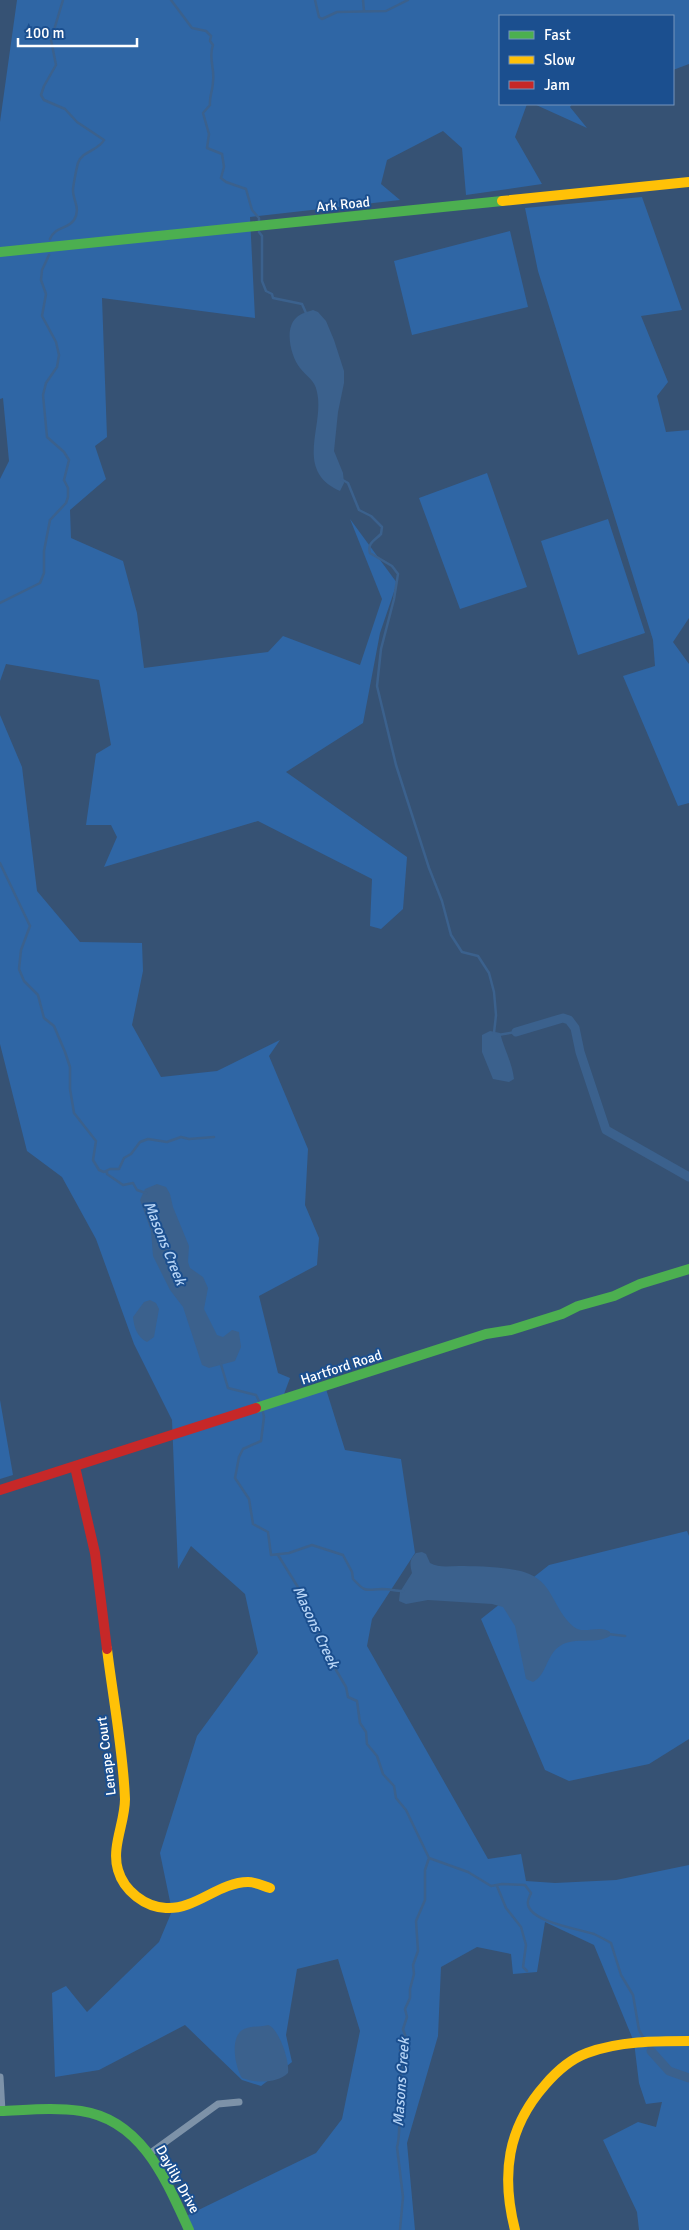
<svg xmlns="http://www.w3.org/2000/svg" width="689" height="2230" font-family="Signika,sans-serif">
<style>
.green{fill:#2f66a5}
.water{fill:#3b618d}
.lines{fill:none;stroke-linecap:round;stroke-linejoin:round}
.stream{stroke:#3b618d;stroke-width:2.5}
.canal{stroke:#3b618d;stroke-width:9}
.street{stroke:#7d92a8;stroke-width:7}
.fast{stroke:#4caf50;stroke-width:10}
.slow{stroke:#ffc107;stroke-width:10}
.jam{stroke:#c62828;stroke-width:10}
.labels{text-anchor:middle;stroke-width:4;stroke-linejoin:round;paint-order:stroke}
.street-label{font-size:14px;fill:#fff;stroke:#1b4f8f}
.water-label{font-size:15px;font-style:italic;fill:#b5d3f5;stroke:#1b4f8f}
</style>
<rect width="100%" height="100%" fill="#365274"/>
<path class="green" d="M 17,0 L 689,0 L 689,64 L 673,70 L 673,16 L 500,16 L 500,104 L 527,104 L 515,137 L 542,184 L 466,195 L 462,148 L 443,131 L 387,160 L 381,184 L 400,200 L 250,217 L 255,318 L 102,298 L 107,437 L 95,446 L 106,479 L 70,510 L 71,538 L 123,561 L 137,613 L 144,668 L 268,652 L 283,636 L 360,665 L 382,599 L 350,519 L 397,583 L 380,633 L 363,723 L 286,772 L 407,857 L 403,909 L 381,929 L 370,926 L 372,879 L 258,821 L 104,867 L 117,837 L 111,825 L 86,825 L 96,754 L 111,745 L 99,680 L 6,664 L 0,681 L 0,479 L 9,461 L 3,398 L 0,399 L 0,122 Z
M 534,104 L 572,104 L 570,107 L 587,128 Z
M 642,197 L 682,310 L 641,316 L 668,382 L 657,396 L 666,432 L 689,430 L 689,618 L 673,642 L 689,664 L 689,803 L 678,806 L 623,676 L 655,666 L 653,640 L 538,271 L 525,208 Z
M 510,231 L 528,307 L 412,335 L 394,261 Z
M 487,473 L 527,587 L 460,609 L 419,498 Z
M 608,519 L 645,633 L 578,655 L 541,541 Z
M 0,715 L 22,767 L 37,891 L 80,942 L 142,943 L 143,971 L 132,1025 L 161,1077 L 217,1071 L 280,1040 L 269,1056 L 308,1149 L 305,1205 L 319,1238 L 317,1265 L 259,1296 L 278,1373 L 290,1378 L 280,1405 L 326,1389 L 345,1450 L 401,1459 L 415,1553 L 372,1619 L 367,1646 L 488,1859 L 521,1854 L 526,1881 L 555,1883 L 616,1880 L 689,1865 L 689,2230 L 639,2230 L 637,2212 L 603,2140 L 638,2122 L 656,2127 L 662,2102 L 646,2104 L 639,2083 L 634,2042 L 594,1945 L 545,1922 L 537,1972 L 513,1974 L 511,1954 L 477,1947 L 441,1967 L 438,2036 L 407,2143 L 415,2230 L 186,2230 L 182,2218 L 316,2153 L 342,2119 L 360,2031 L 338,1959 L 297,1969 L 286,2035 L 292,2062 L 261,2086 L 242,2080 L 185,2025 L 99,2070 L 55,2077 L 52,1993 L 66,1986 L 87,2012 L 159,1942 L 172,1911 L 160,1853 L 197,1736 L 258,1653 L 245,1594 L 191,1546 L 178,1569 L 172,1420 L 134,1344 L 96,1239 L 62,1177 L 27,1151 L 0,1044 Z
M 0,1400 L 13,1475 L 0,1479 Z
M 687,1531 L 689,1536 L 689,1739 L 649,1764 L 569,1781 L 545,1770 L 481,1619 L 549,1565 Z"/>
<path class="water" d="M 313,310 L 318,312 L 326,321 L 334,340 L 344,371 L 344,383 L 338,412 L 334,451 L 343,473 L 344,483 L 340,491 C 293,470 325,426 317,392 C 315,380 306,376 300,368 C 291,357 284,329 296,318 C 301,313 307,312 313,310 Z
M 490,1031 L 500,1033 C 504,1049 512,1062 514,1079 L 509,1082 L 493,1079 L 482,1052 L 482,1035 Z
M 157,1184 L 166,1187 L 170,1194 L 173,1207 L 189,1246 L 188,1262 L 190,1268 L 203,1277 L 208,1288 L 204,1309 L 217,1335 L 223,1337 L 232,1330 L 239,1332 L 241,1347 L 235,1361 L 209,1368 L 202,1365 L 183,1307 L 170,1290 L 153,1256 L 151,1231 L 140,1200 L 145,1189 Z
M 150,1300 L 156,1303 L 159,1309 L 154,1337 L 147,1342 C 137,1337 134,1327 133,1317 L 144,1302 Z
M 422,1552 L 426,1554 L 430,1563 C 439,1568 449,1566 459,1566 C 476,1566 509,1567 524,1572 C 554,1581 552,1609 574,1627 C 584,1635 600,1624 610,1632 L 610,1636 C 596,1645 575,1636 560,1646 C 546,1655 547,1675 533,1682 L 526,1679 L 515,1626 L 503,1607 L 492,1604 L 428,1600 L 406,1604 L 399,1601 L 400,1592 L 412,1573 C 410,1564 409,1560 416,1553 Z
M 268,2025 C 279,2028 290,2062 288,2073 C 276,2084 256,2083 242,2078 C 235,2067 229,2036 244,2029 C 251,2026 260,2027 268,2025 Z"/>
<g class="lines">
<path class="stream" d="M 171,0 L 192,28 L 206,31 L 211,36 L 210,41 L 213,45 C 208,57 215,69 213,81 C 213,90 209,97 210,105 L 203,113 L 209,134 L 207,148 L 222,154 L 224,167 L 221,178 L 226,182 L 246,189 L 252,210 L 259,218 L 259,221
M 315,0 L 319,17 L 322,19 L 337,12 L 386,11 L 408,0
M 363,0 L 364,11
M 259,232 L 262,236 L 262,281 L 266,291 L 272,294 L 273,298 L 302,304 L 306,313
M 50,239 C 54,227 68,229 74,220 C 81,208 73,201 73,190 C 73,186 77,166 78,163 C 82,151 98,151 104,140 L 77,122 L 65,109 L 44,100 L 41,95 L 44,86 L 56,65 L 51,40 L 63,0
M 341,479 L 348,483 L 359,510 L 371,516 L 382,527 L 381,534 C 375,540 367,543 370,553 L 392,566 L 398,574 L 394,599 L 381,649 L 377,686 L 396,765 L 429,868 L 442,901 L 451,935 L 462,952 L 478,956 L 489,973 L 494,992 L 496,1015 L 494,1033
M 0,603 L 40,583 L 44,573 L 44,551 L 50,520 L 66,503 L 68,497 L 68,488 L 64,480 L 69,460 L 64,452 L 47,437 L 43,395 L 46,383 L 57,367 L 59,355 L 56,342 L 42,316 L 46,294 L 41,280 L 42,270 L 49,255
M 0,863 L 30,926 L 21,950 L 19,969 L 24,981 L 38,995 L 44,1018 L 54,1026 L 65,1052 L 70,1067 L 70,1089 L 74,1113 L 96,1141 L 93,1160 L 99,1170 L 104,1172 L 110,1169 L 119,1169 L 124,1158 L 131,1154 L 140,1142 L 148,1139 L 167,1142 L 181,1137 L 189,1139 L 214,1137
M 498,1035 L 516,1032
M 107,1171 L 107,1174 L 123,1185 L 133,1183 L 137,1190 L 146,1193
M 220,1361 L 228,1388 L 256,1395 L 260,1403
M 262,1408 L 264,1417 L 261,1441 L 243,1449 L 239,1457 L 235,1478 L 249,1499 L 253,1524 L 268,1532 L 271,1555 L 289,1553 L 312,1545 L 343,1555 L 352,1572 L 353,1579 C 366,1593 365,1590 382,1589 C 389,1589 396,1591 403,1591
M 278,1555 L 304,1597 L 329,1658 L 346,1687 L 348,1697 L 357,1701 L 360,1723 L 366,1732 L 367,1744 L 377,1756 L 383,1774 L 394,1786 L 396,1798 L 406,1810 L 429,1858 L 425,1870 L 425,1900 L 416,1921 L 418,1951 L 413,1965 L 414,1974 L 410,1989 L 410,1998 L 405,2009 L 407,2017 L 403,2029 L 407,2041 L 400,2050 C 401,2055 404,2061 403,2065 C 402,2071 400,2075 400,2081 C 399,2096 401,2137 397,2147 L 403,2197 L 400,2230
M 608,1634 L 625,1636
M 429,1858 L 468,1872 L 491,1886 L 502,1884 L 525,1885 L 531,1893 C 530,1896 527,1900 528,1904 C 530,1922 579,1929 594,1934 C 600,1937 606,1940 611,1943 L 621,1975 L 633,1995 L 639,2030 L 644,2039
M 497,1886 L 506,1908 L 521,1927 L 526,1945 L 523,1967 L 527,1971
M 647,2044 L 651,2051"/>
<path class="canal" d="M 516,1032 L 563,1018 L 569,1020 L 575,1028 L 580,1052 L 606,1130 L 689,1177
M 651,2051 L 669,2071 L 689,2078"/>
<path class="street" d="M 0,2077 L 2,2111
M 149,2154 L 218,2104 L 239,2102"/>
<path class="fast" d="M 0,252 L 502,201
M 256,1408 L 486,1334 L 511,1330 L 562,1314 L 578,1306 L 614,1296 L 640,1284 L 689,1269
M 0,2111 C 27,2110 54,2107 81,2111 C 142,2120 166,2180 189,2230"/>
<path class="slow" d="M 502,201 L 689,182
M 107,1649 C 113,1698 123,1749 125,1799 C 125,1823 111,1847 118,1870 C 124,1891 145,1907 166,1908 C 195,1910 219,1882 248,1882 C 256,1882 263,1886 270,1888
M 515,2230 C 501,2175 507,2128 545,2085 C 556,2072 571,2059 587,2053 C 619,2041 656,2041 689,2041"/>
<path class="jam" d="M 75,1467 L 95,1553 L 107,1649
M 0,1490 L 256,1408"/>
</g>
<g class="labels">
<g class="street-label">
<text transform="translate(343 204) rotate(-6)" y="5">Ark Road</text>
<text transform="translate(341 1367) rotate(-18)" y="5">Hartford Road</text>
<text transform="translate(106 1756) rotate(-97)" y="5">Lenape Court</text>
<text transform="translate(178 2179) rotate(61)" y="5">Daylily Drive</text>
</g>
<g class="water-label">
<text transform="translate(165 1243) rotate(68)" y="5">Masons Creek</text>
<text transform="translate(316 1627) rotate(65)" y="5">Masons Creek</text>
<text transform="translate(401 2082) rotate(-86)" y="5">Masons Creek</text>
</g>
</g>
<rect x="499" y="15" width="175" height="90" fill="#1b4f8f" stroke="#7695bc"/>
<rect x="509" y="31" width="25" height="8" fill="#4caf50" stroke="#7695bc"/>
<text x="544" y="40" font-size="15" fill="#ffffff">Fast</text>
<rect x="509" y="56" width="25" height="8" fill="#ffc107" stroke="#7695bc"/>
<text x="544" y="65" font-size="15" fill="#ffffff">Slow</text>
<rect x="509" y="81" width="25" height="8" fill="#c62828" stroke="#7695bc"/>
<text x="544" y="90" font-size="15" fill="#ffffff">Jam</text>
<path d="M18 38v8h119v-8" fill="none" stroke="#ffffff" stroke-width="2.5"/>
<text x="25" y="38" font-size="15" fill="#ffffff" stroke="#1b4f8f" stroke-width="4" paint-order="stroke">100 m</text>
</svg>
